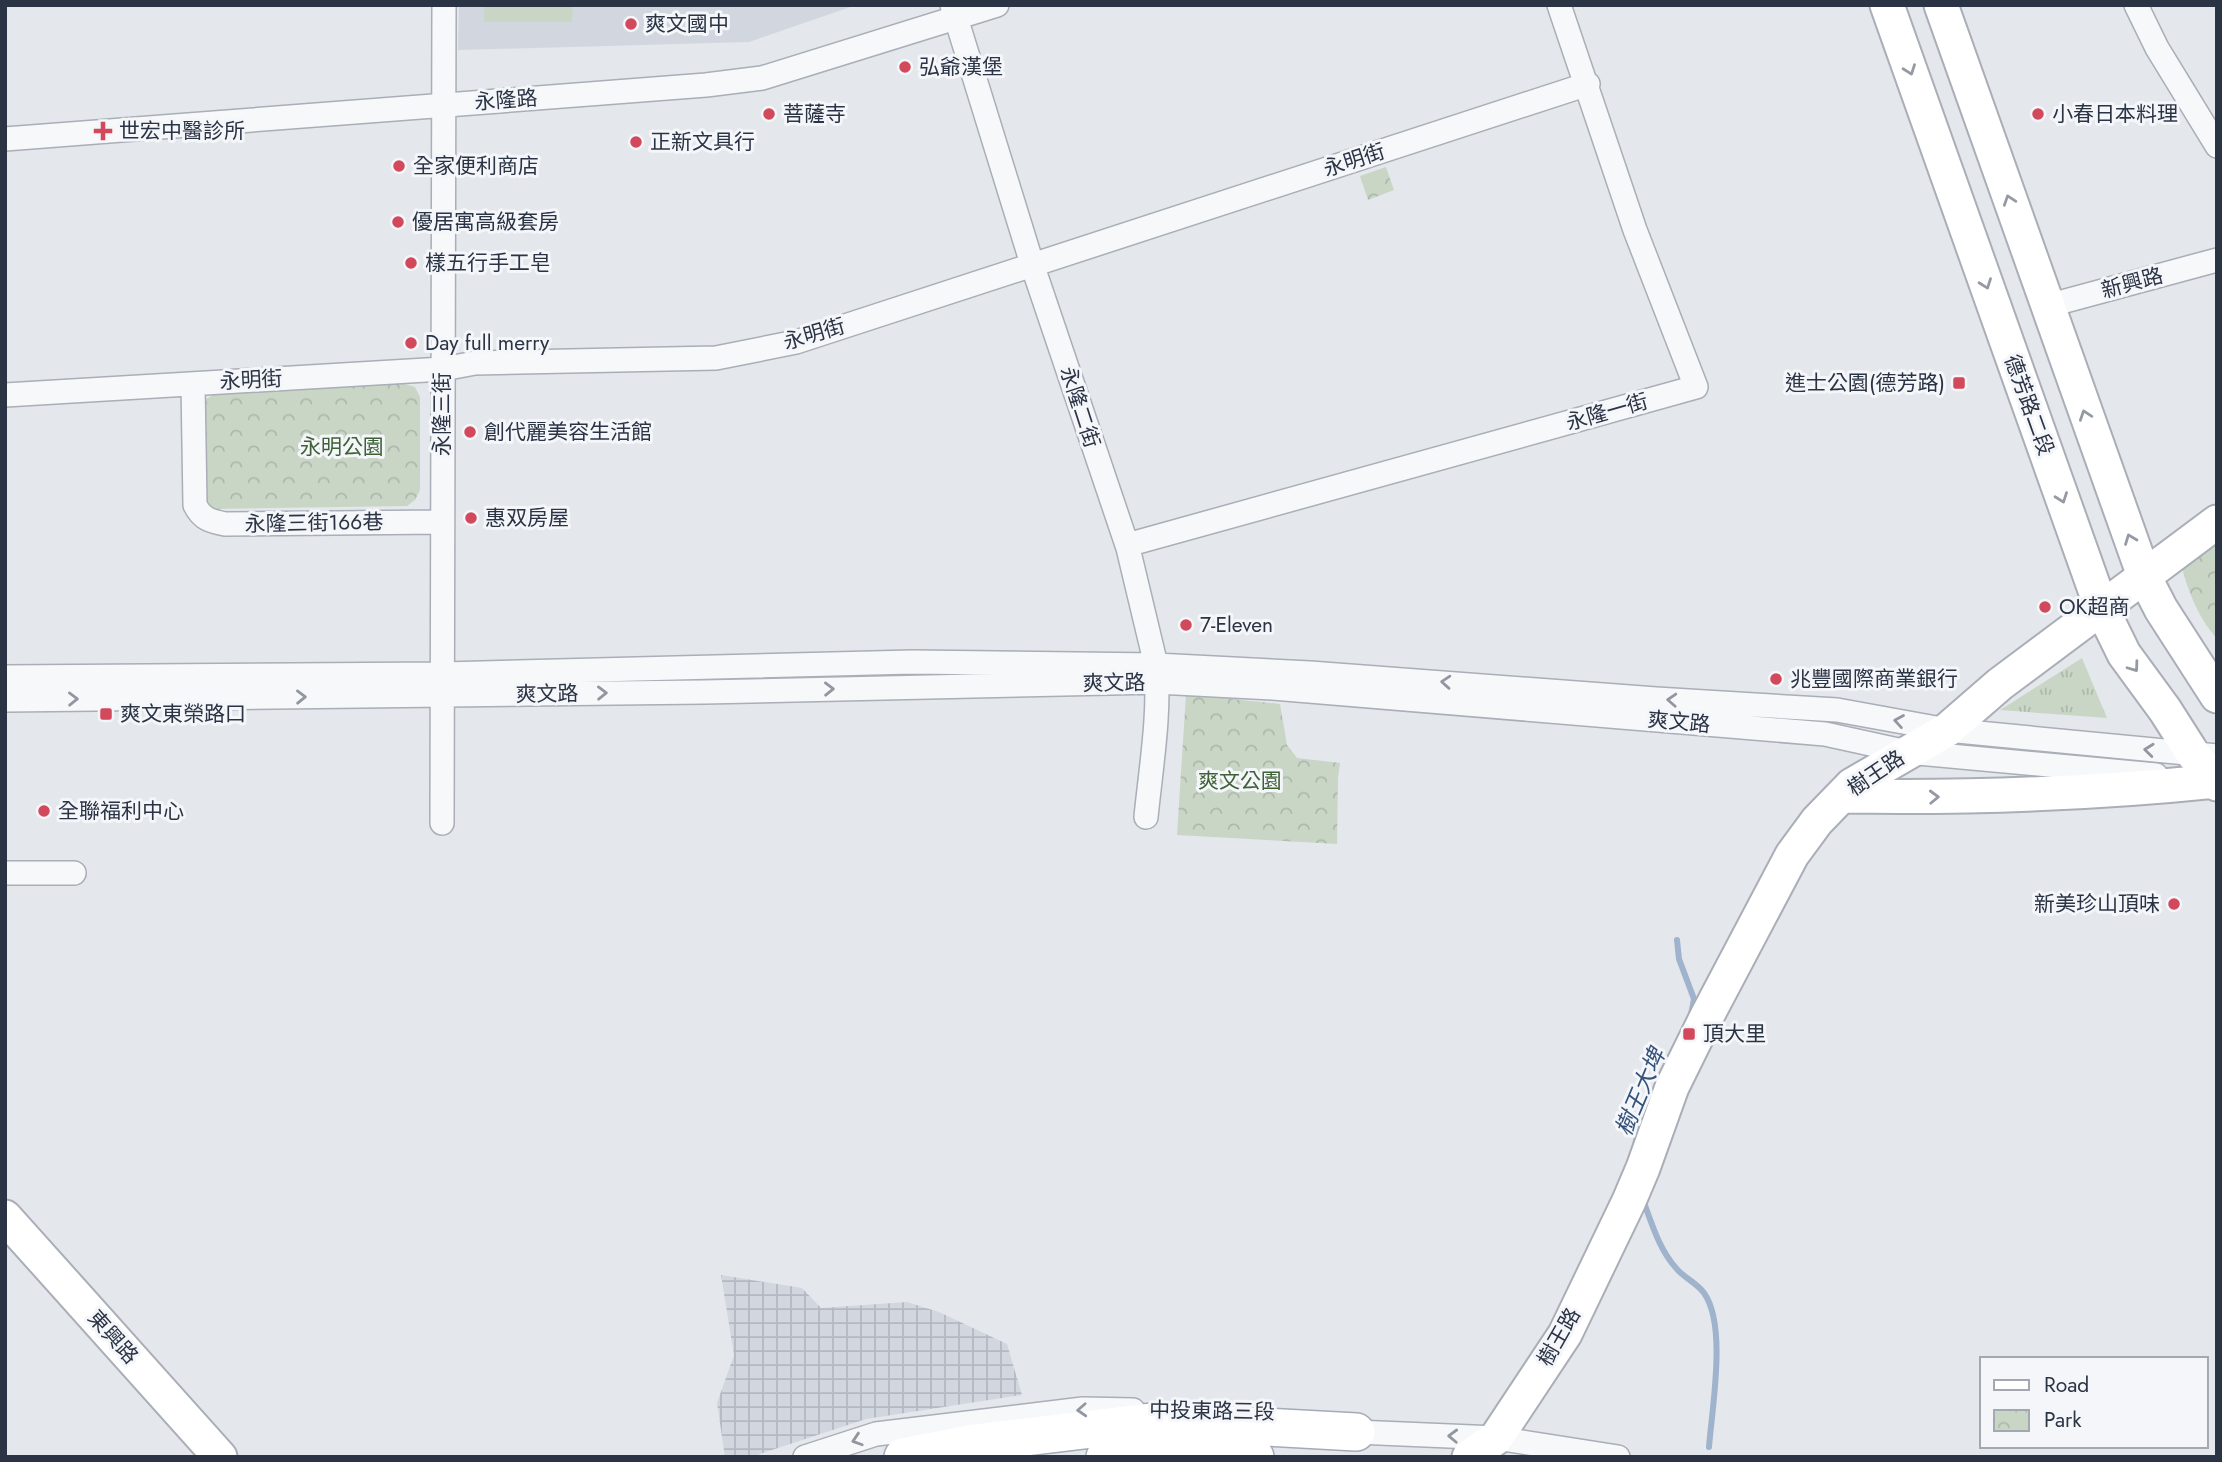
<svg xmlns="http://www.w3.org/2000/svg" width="2222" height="1462" font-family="Jost,'Noto Sans TC',sans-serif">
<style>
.built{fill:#d2d6de}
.industrial{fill:url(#industrial-grid)}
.grass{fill:url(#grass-tufts)}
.park{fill:url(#park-crowns)}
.pitch{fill:#c9d6c5}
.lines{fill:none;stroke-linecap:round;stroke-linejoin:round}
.stream{stroke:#9fb4cc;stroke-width:6}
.street-casing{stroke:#a9aeb7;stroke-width:26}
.secondary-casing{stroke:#a9aeb7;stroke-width:37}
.primary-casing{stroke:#a3abb8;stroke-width:40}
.street{stroke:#f7f8fa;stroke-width:23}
.secondary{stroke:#fff;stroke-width:33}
.primary{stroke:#fff;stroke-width:37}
.oneway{stroke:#959aa2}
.oneway2{stroke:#9196a0}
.poi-dot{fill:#d1495b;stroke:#f4f6f9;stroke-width:2.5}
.labels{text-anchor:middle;stroke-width:6;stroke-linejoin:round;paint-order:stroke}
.poi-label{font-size:21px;fill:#2b3445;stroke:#f4f6f9;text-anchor:start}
.street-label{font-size:21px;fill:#2b3445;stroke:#f4f6f9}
.park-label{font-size:21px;fill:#3f6138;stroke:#f4f6f9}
.water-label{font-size:23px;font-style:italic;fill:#34527a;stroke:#f4f6f9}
</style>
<defs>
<pattern id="industrial-grid" width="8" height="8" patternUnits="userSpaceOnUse" patternTransform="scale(1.75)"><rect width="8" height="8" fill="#d2d6de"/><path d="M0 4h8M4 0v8" fill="none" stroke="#b4b8c0"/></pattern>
<pattern id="grass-tufts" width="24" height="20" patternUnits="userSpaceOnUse" patternTransform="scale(1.75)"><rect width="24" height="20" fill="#c9d6c5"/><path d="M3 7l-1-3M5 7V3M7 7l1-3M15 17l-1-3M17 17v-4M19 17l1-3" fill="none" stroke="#adb8ab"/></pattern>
<pattern id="park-crowns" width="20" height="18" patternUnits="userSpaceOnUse" patternTransform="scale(1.75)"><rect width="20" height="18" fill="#c9d6c5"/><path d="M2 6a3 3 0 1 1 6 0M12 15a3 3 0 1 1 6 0" fill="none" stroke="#adb8ab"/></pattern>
</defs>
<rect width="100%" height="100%" fill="#e4e7ec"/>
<path class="built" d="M 459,5 L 856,5 L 749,42 L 458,50 Z"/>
<path class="industrial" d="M 721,1275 L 802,1288 L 821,1308 L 907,1302 L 939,1312 L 1007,1344 L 1022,1395 L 866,1419 L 751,1457 L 725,1457 L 717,1403 L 734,1355 Z"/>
<path class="grass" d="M 2082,658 L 2107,718 L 2000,710 Z"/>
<path class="park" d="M 1386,167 L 1394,190 L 1368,200 L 1360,176 Z
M 402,383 L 415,387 L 420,397 L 420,490 L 415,500 L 407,506 L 212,509 L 203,501 L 201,409 L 205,400 L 214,394 Z
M 2217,529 L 2217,638 C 2197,618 2185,583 2179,555 Z
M 1186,694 L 1280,704 L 1287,745 L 1297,758 L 1340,763 L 1338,778 L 1337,844 L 1177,835 Z"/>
<path class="pitch" d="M 484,5 L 573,5 L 572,22 L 484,22 Z"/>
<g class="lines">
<path class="stream" d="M 1677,940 L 1679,959 L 1694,999 L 1691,1015
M 1635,1146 L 1638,1130 L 1645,1114
M 1643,1200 C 1652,1224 1659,1249 1676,1268 C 1684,1278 1697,1283 1704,1293 C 1727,1325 1712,1408 1709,1447"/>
<g class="street-casing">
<path id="street" d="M 952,5 L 1033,267 L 1128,548 L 1156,665 C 1160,715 1151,767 1146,817
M 2136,5 L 2157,48 L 2217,146
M 5,139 L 706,85 L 762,78 L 997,5
M 2047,306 L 2217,260
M 193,384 L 195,505 C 202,519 210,521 225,524 L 442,522
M 5,395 L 443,369 L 475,363 L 716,358 L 796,342 L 1588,84
M 1127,545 L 1696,387 L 1635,230 L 1559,5
M 5,677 L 444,674 L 912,662 L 1156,665 L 1310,673 L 1656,699 L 1837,710 L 1947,730 L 2217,756
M 5,700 L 704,692 L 1157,682 L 1273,688 L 1825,734 L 1907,752 L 2156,775
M 442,823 L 444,5
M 5,873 L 74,873
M 1343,1427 L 1356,1432 L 1496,1438 L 1618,1457
M 805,1457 L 876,1434 L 1083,1409 L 1133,1410"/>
</g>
<g class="secondary-casing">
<path id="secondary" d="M 1887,5 L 2101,607 L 2124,654 L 2165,710 L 2193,754 L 2217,784
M 1941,5 L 2144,576 L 2161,609 L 2217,696
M 1842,796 C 1967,798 2091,794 2216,781
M 5,1217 L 220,1457
M 1469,1457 L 1496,1438 L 1565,1334 L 1629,1201 L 1643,1168 L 1672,1087 L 1707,1016 L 1792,855 L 1817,821 L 1852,785 L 1947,730 L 2000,684 L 2217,522"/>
</g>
<g class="primary-casing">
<path id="primary" d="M 903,1457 L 975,1443 L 1159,1421 L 1356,1432
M 1105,1457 L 1210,1455 L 1255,1457"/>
</g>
<use href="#street" class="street"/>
<use href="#secondary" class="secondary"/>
<use href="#primary" class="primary"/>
</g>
<defs><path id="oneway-chevron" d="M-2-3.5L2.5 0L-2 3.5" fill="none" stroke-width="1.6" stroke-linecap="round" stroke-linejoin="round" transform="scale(1.75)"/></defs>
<g class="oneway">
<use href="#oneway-chevron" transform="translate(1910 70) rotate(70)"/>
<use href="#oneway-chevron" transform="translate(2009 200) rotate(-109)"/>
<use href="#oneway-chevron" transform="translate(1986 284) rotate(70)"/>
<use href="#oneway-chevron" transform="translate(2085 415) rotate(-109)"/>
<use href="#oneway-chevron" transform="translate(2062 498) rotate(70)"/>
<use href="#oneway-chevron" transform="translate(2130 539) rotate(-111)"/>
<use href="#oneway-chevron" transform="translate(2134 667) rotate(54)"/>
<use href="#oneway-chevron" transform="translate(1934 797) rotate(-2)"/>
</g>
<g class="oneway2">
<use href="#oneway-chevron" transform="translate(1446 682) rotate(-176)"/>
<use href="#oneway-chevron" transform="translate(829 689) rotate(-1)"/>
<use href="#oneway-chevron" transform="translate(602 693) rotate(-1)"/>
<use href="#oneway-chevron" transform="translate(301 697) rotate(-1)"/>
<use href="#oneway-chevron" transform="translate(73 699) rotate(-1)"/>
<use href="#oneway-chevron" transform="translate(1672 700) rotate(-177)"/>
<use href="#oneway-chevron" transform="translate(1899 721) rotate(-170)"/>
<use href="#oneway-chevron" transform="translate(2149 750) rotate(-174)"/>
<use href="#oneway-chevron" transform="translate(1082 1410) rotate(177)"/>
<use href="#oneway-chevron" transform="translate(1453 1436) rotate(-178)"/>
<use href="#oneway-chevron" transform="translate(857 1440) rotate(162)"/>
</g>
<g class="poi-dot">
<circle cx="631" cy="24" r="7"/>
<circle cx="905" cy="67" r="7"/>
<circle cx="769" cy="114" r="7"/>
<circle cx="2038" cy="114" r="7"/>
<path d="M99.5 120.5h7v7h7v7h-7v7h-7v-7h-7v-7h7z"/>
<circle cx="636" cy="142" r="7"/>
<circle cx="399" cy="166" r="7"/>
<circle cx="398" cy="222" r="7"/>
<circle cx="411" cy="263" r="7"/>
<circle cx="411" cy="343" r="7"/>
<rect x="1952" y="376" width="14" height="14" rx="3.5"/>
<circle cx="470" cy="432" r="7"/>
<circle cx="471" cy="518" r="7"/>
<circle cx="2045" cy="607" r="7"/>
<circle cx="1186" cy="625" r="7"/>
<circle cx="1776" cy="679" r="7"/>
<rect x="99" y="707" width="14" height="14" rx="3.5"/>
<circle cx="44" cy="811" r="7"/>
<circle cx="2174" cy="904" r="7"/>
<rect x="1682" y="1027" width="14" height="14" rx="3.5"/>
</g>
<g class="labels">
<g class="poi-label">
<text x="645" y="31">爽文國中</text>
<text x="919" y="74">弘爺漢堡</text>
<text x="783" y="121">菩薩寺</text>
<text x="2052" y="121">小春日本料理</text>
<text x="119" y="138">世宏中醫診所</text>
<text x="650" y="149">正新文具行</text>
<text x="413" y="173">全家便利商店</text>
<text x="412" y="229">優居寓高級套房</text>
<text x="425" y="270">樣五行手工皂</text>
<text x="425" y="350">Day full merry</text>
<text x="1945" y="390" text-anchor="end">進士公園(德芳路)</text>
<text x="484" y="439">創代麗美容生活館</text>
<text x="485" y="525">惠双房屋</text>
<text x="2059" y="614">OK超商</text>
<text x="1200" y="632">7-Eleven</text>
<text x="1790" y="686">兆豐國際商業銀行</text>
<text x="120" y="721">爽文東榮路口</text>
<text x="58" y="818">全聯福利中心</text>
<text x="2160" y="911" text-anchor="end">新美珍山頂味</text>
<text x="1703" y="1041">頂大里</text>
</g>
<g class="street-label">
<text transform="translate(506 100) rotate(-4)" y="7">永隆路</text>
<text transform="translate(1354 160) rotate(-18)" y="7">永明街</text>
<text transform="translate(2132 283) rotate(-15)" y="7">新興路</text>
<text transform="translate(814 334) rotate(-16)" y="7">永明街</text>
<text transform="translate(251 380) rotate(-3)" y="7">永明街</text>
<text transform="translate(2029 405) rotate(70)" y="7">德芳路二段</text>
<text transform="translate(1080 407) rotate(72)" y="7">永隆二街</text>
<text transform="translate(1607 412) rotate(-16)" y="7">永隆一街</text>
<text transform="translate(442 414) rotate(-90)" y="7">永隆三街</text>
<text transform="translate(314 523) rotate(-1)" y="7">永隆三街166巷</text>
<text transform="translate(1114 683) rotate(-1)" y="7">爽文路</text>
<text transform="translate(547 694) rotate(-1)" y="7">爽文路</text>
<text transform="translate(1679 722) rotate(5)" y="7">爽文路</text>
<text transform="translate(1876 773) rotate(-34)" y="7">樹王路</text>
<text transform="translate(113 1337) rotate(48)" y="7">東興路</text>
<text transform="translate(1559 1337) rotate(-60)" y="7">樹王路</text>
<text transform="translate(1212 1411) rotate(1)" y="7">中投東路三段</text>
</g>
<g class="park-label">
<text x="342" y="454">永明公園</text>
<text x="1240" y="788">爽文公園</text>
</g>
<g class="water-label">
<text transform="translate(1640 1092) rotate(-67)" y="8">樹王大埤</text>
</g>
</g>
<rect width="2222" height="1462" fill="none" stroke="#2b3445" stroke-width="14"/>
<rect x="1980" y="1357" width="228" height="91" fill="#f4f6f9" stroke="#a4a8b1" stroke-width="2"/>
<rect x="1994" y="1380" width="35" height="10" fill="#ffffff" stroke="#a4a8b1" stroke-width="2"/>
<text x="2044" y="1392" font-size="21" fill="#2b3445">Road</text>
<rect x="1994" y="1410" width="35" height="21" fill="url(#park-crowns)" stroke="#a4a8b1" stroke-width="2"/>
<text x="2044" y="1427" font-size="21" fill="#2b3445">Park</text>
</svg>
